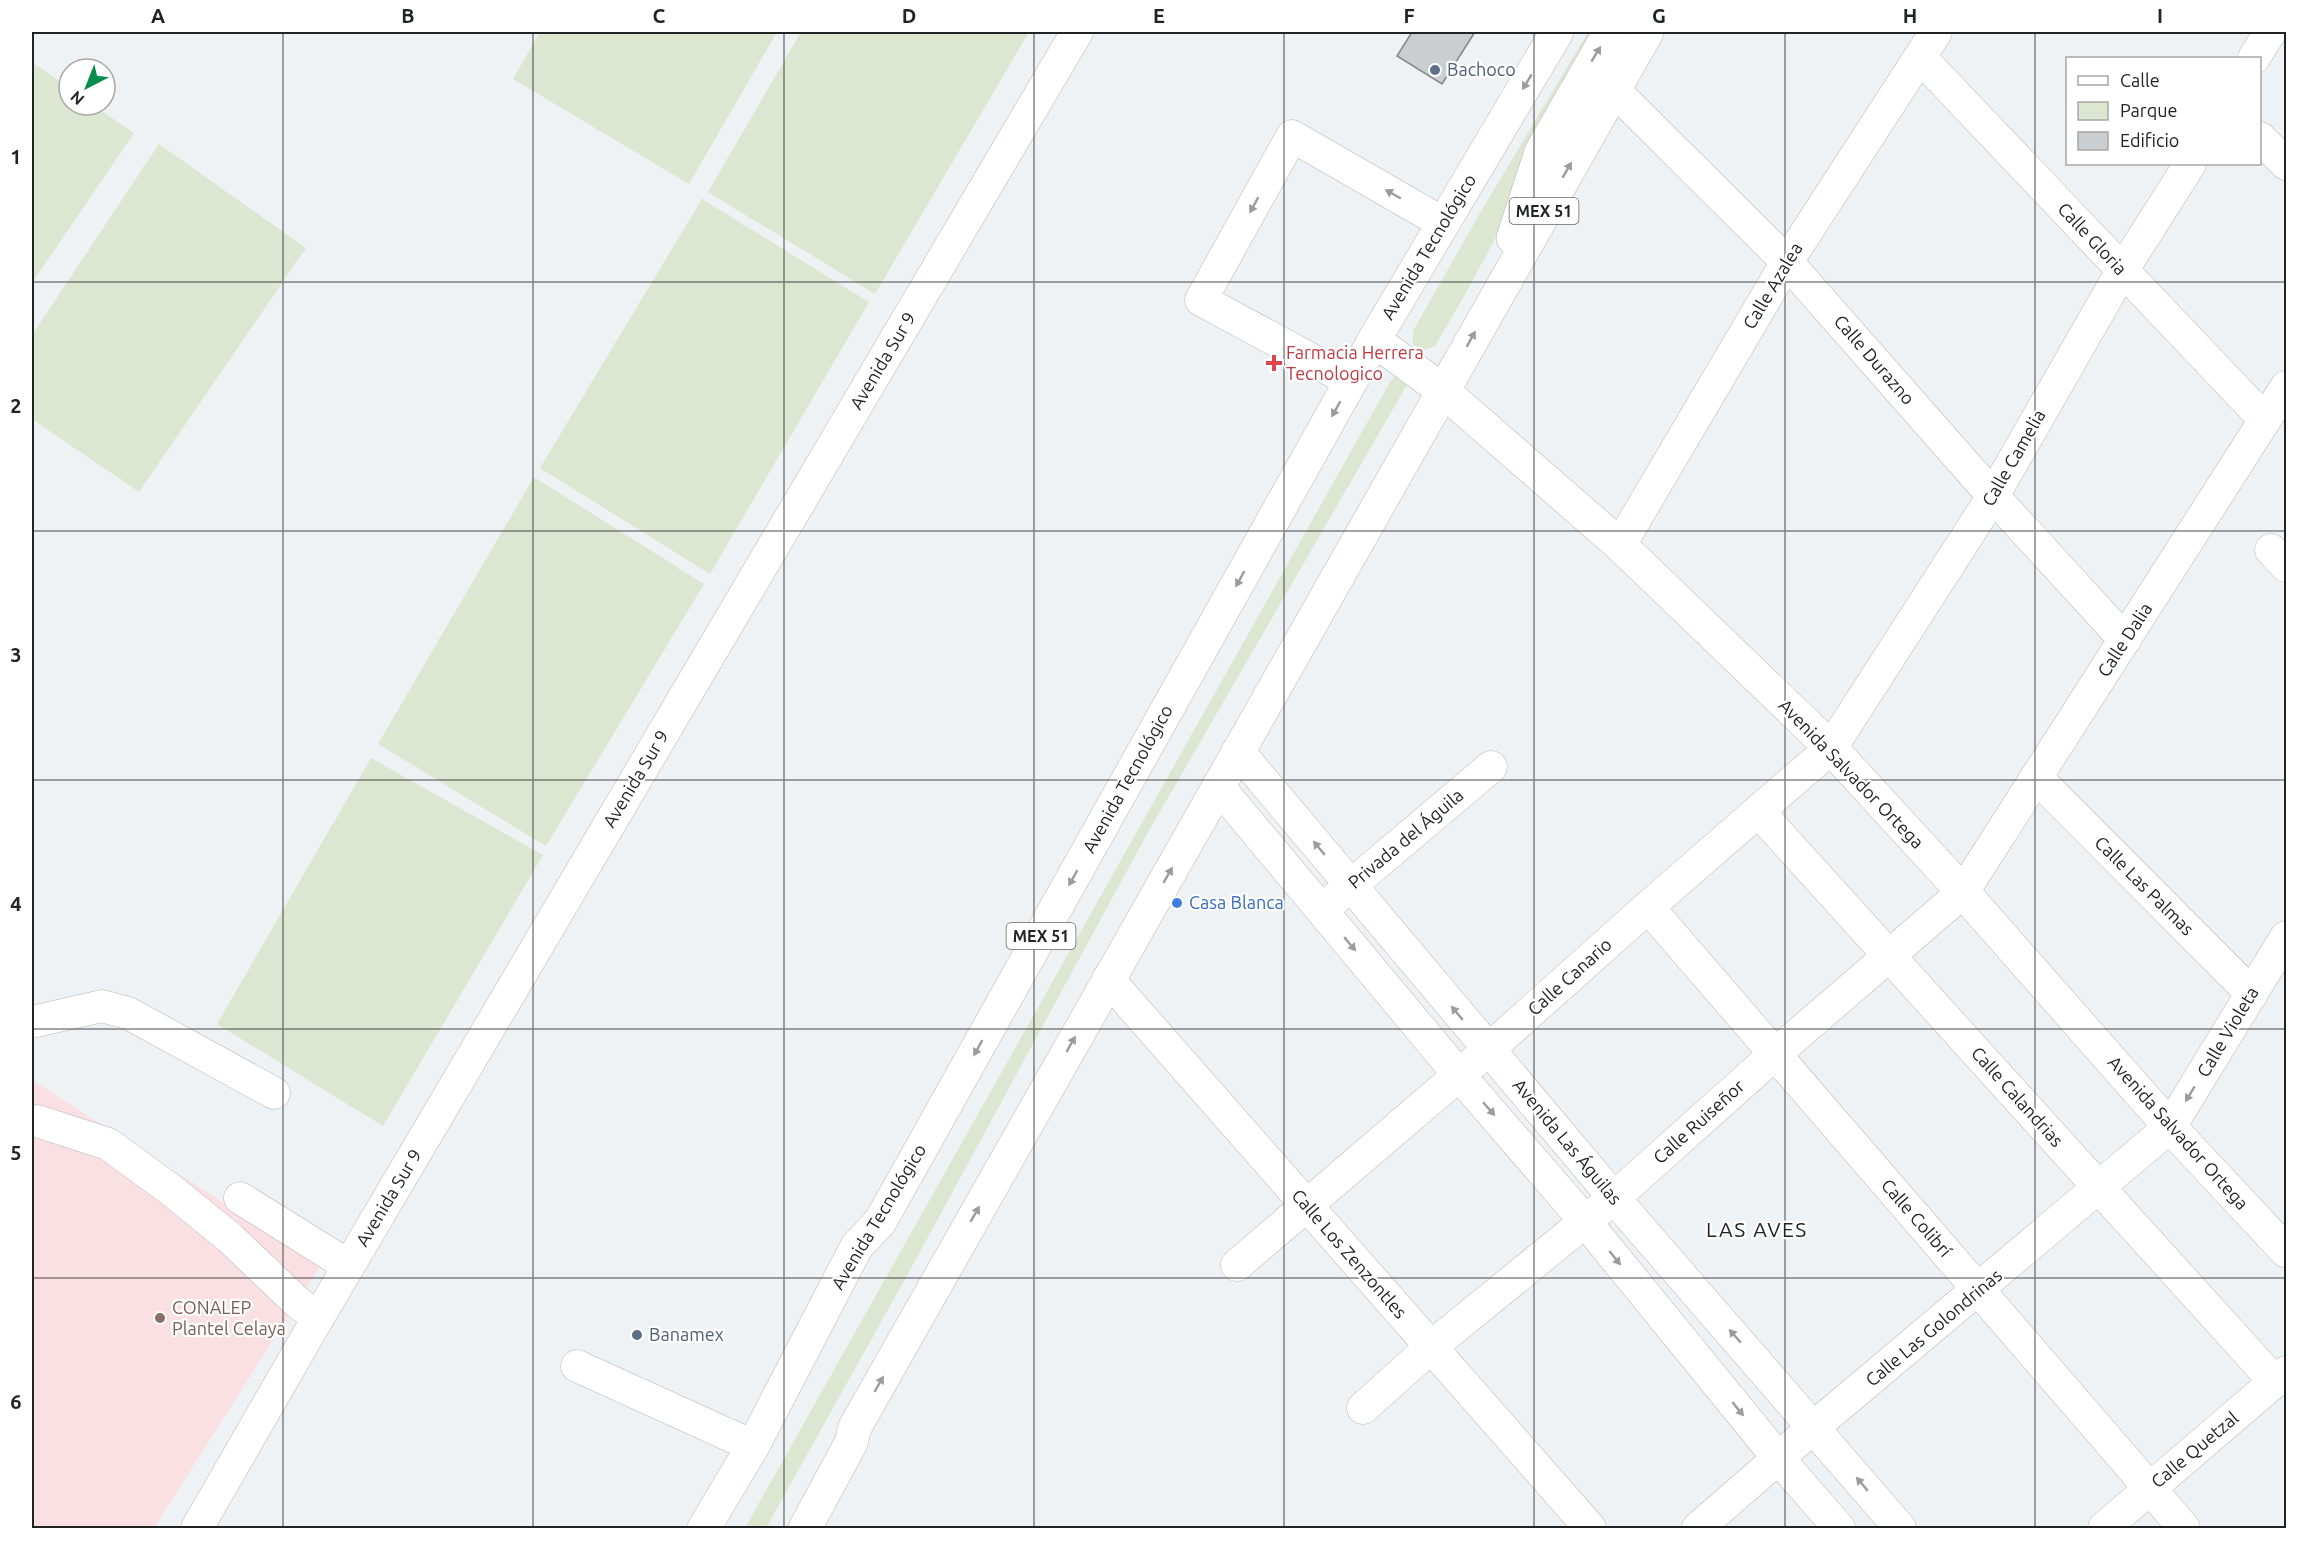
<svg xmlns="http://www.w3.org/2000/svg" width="2318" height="1560" font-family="Ubuntu,sans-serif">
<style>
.education{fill:#fbe0e3}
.green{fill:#dde6d0}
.building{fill:#caced0;stroke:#84888a;stroke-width:1.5}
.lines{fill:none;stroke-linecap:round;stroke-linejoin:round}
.minor-casing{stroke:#b4b8ba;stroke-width:33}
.major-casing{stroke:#b4b8ba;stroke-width:34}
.minor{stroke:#fff;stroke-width:32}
.major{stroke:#fff;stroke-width:33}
.oneway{fill:#9c9c9c}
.grid{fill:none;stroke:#222324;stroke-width:1.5;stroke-opacity:0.55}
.service-dot{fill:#5c6f8a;stroke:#fff;stroke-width:2}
.health-dot{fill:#e0444e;stroke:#fff;stroke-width:2}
.shop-dot{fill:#3f7fe0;stroke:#fff;stroke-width:2}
.education-dot{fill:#8d6e63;stroke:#fff;stroke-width:2}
.labels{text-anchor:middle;stroke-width:4.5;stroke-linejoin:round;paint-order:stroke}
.shield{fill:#fff;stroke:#646566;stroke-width:1.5}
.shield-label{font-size:16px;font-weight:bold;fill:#222324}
.service-label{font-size:18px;fill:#4e5e75;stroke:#fff;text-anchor:start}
.street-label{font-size:18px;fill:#222324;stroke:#fff}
.health-label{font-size:18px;fill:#be3a42;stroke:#fff;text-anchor:start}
.shop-label{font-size:18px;fill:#366cbe;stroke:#fff;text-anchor:start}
.education-label{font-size:18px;fill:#785e54;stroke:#fff;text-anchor:start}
.quarter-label{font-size:21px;letter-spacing:1.5px;fill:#222324;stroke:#fff}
.neatline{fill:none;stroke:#222324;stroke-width:2}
.grid-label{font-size:20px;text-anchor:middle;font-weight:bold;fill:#222324}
</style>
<rect width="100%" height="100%" fill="#eff2f5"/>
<path class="education" d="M 32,1080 L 321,1265 L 154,1528 L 32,1528 Z"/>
<path class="green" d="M 540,32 L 777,32 L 689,184 L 513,79 Z
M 801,32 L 1029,32 L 875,294 L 708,192 Z
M 1588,32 L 1606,32 L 1467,291 L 1435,346 L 1424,350 L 1413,345 L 1413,331 L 1480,213 Z
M 32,62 L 69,88 L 69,105 L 93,105 L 134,133 L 32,283 Z
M 159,144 L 306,248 L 139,492 L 32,419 L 32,335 Z
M 702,199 L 869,302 L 710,574 L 540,468 Z
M 1399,371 L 1409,378 L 1404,390 L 1147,834 L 909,1272 L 766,1528 L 745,1528 L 1390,382 Z
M 534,477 L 704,584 L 546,846 L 378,744 Z
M 371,758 L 543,855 L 383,1126 L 217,1024 Z"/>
<path class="building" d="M 1412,32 L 1475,32 L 1442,84 L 1397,56 Z"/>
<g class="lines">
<g class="minor-casing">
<path id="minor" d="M 1920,57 L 2265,420
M 2254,58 L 2270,32
M 1613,89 L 1787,262 L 1993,496 L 2125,640
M 2260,138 L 2286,164
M 1351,381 L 1201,300 L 1292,136 L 1443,223
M 1620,545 L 1787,262 L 1936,32
M 2271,550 L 2286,566
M 1238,751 L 1614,1198 L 1900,1528
M 2036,777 L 2252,994
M 1218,786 L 1459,1075 L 1585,1221 L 1778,1458 L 1839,1528
M 1758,811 L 2275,1382
M 1336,898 L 1491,767
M 1648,907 L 2184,1528
M 1108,979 L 1590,1528
M 32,1022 L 102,1006 L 128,1013 L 274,1093
M 37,1121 L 108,1144 L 171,1190 L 230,1238 L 297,1302 L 318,1318
M 240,1198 L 349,1266
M 1237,1265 L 1488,1050 L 1648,907 L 1831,748 L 1993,496 L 2122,271 L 2190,164
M 577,1366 L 753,1446
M 1363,1408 L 1431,1347 L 1614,1198 L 1775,1054 L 1963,892 L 2286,387
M 197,1528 L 318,1318 L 1077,32
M 1698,1528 L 1814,1427 L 2170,1127 L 2286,937
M 2104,1528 L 2286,1372"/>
</g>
<g class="major-casing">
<path id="major" d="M 1513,238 L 1541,152 L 1610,32
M 1374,340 L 1442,390 L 1620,545 L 1831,748 L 1963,892 L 2170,1127 L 2286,1251
M 704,1528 L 753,1446 L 857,1246 L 880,1222 L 1374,340 L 1557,32
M 805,1528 L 851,1443 L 855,1427 L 1647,32"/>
</g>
<use href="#minor" class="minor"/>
<use href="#major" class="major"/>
</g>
<defs><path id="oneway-solid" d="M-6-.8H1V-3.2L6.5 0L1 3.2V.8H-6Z" transform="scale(1.5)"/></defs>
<g class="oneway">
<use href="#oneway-solid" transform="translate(1596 54) rotate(-59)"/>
<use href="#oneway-solid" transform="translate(1527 82) rotate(121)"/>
<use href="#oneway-solid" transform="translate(1567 170) rotate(-60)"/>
<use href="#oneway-solid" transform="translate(1393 194) rotate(-150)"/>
<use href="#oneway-solid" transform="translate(1254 205) rotate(119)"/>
<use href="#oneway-solid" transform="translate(1471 339) rotate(-61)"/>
<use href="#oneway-solid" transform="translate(1336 409) rotate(119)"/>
<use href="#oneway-solid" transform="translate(1240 579) rotate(119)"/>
<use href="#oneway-solid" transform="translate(1319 848) rotate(-130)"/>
<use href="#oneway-solid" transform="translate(1168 875) rotate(-60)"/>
<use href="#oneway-solid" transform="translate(1073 878) rotate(119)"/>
<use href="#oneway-solid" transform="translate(1350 944) rotate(50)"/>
<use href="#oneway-solid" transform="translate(1457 1013) rotate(-130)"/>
<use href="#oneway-solid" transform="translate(1071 1044) rotate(-60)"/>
<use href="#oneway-solid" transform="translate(978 1048) rotate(119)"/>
<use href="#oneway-solid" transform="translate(2190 1094) rotate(121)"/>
<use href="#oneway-solid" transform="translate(1489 1109) rotate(49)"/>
<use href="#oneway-solid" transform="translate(975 1214) rotate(-60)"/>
<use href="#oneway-solid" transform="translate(1615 1258) rotate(51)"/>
<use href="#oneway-solid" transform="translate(1735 1336) rotate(-131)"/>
<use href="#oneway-solid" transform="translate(879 1384) rotate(-60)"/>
<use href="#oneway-solid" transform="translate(1738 1409) rotate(51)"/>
<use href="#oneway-solid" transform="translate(1862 1484) rotate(-130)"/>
</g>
<path class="grid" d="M 283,32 L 283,1528M 533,32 L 533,1528M 784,32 L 784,1528M 1034,32 L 1034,1528M 1284,32 L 1284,1528M 1534,32 L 1534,1528M 1785,32 L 1785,1528M 2035,32 L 2035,1528M 32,282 L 2286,282M 32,531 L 2286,531M 32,780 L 2286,780M 32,1029 L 2286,1029M 32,1278 L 2286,1278"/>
<g class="service-dot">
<circle cx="1435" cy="70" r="6"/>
<circle cx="637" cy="1335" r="6"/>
</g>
<path class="health-dot" d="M1271 354h6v6h6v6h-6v6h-6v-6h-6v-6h6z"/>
<circle class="shop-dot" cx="1177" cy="903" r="6"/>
<circle class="education-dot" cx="160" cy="1318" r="6"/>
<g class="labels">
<g class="shield">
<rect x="1509.5" y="198" width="69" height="26" rx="4.5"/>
<rect x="1006.5" y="923" width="69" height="26" rx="4.5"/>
</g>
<g class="shield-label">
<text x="1544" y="217">MEX 51</text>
<text x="1041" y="942">MEX 51</text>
</g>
<g class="service-label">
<text x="1447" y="76">Bachoco</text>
<text x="649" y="1341">Banamex</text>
</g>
<g class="street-label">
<text transform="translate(2092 239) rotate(47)" y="6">Calle Gloria</text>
<text transform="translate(1429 247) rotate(-59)" y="6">Avenida Tecnológico</text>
<text transform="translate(1773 286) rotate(-59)" y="6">Calle Azalea</text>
<text transform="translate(1874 360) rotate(49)" y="6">Calle Durazno</text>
<text transform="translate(883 361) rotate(-59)" y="6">Avenida Sur 9</text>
<text transform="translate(2014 458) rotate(-60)" y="6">Calle Camelia</text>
<text transform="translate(2125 640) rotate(-57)" y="6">Calle Dalia</text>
<text transform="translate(1851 774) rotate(46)" y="6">Avenida Salvador Ortega</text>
<text transform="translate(636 779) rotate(-59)" y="6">Avenida Sur 9</text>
<text transform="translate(1128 779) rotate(-61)" y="6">Avenida Tecnológico</text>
<text transform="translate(1406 839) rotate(-40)" y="6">Privada del Águila</text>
<text transform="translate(2144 886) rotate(45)" y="6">Calle Las Palmas</text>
<text transform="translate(1570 977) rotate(-42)" y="6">Calle Canario</text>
<text transform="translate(2228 1032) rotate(-59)" y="6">Calle Violeta</text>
<text transform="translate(2017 1097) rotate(48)" y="6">Calle Calandrias</text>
<text transform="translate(1699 1122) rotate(-42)" y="6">Calle Ruiseñor</text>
<text transform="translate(2178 1133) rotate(48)" y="6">Avenida Salvador Ortega</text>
<text transform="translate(1567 1142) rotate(50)" y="6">Avenida Las Águilas</text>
<text transform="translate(389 1198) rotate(-59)" y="6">Avenida Sur 9</text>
<text transform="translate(879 1217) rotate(-59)" y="6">Avenida Tecnológico</text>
<text transform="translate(1916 1218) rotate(49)" y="6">Calle Colibrí</text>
<text transform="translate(1349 1254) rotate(49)" y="6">Calle Los Zenzontles</text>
<text transform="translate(1934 1328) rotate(-40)" y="6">Calle Las Golondrinas</text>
<text transform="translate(2195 1450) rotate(-40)" y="6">Calle Quetzal</text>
</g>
<g class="health-label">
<text x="1286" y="359">Farmacia Herrera<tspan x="1286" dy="21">Tecnologico</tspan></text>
</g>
<g class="shop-label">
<text x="1189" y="909">Casa Blanca</text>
</g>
<g class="education-label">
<text x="172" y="1314">CONALEP<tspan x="172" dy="21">Plantel Celaya</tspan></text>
</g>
<g class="quarter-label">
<text x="1757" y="1237">LAS AVES</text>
</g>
</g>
<rect width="2318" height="1560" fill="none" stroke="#ffffff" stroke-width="66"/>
<rect x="2066" y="57" width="195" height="108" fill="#ffffff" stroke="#a7a7a7" stroke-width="1.5"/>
<rect x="2078" y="76" width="30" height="9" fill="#ffffff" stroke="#a7a7a7" stroke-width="1.5"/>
<text x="2120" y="87" font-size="18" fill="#222324">Calle</text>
<rect x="2078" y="102" width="30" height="18" fill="#dde6d0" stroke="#a7a7a7" stroke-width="1.5"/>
<text x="2120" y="117" font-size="18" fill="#222324">Parque</text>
<rect x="2078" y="132" width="30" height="18" fill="#caced0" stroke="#a7a7a7" stroke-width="1.5"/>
<text x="2120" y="147" font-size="18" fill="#222324">Edificio</text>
<g transform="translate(87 87) rotate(222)"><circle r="28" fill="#ffffff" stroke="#a7a7a7" stroke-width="1.5"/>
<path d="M0-4.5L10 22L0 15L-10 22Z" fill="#078e4c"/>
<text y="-9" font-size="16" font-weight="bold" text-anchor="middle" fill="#222324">N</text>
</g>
<rect x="33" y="33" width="2252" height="1494" class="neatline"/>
<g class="grid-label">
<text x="158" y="23">A</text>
<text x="408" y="23">B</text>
<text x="659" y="23">C</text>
<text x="909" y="23">D</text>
<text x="1159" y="23">E</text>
<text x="1409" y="23">F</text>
<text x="1659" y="23">G</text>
<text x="1910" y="23">H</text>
<text x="2160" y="23">I</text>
<text x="16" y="164">1</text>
<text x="16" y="413">2</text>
<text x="16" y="662">3</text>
<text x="16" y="911">4</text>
<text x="16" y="1160">5</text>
<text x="16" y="1409">6</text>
</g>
</svg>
